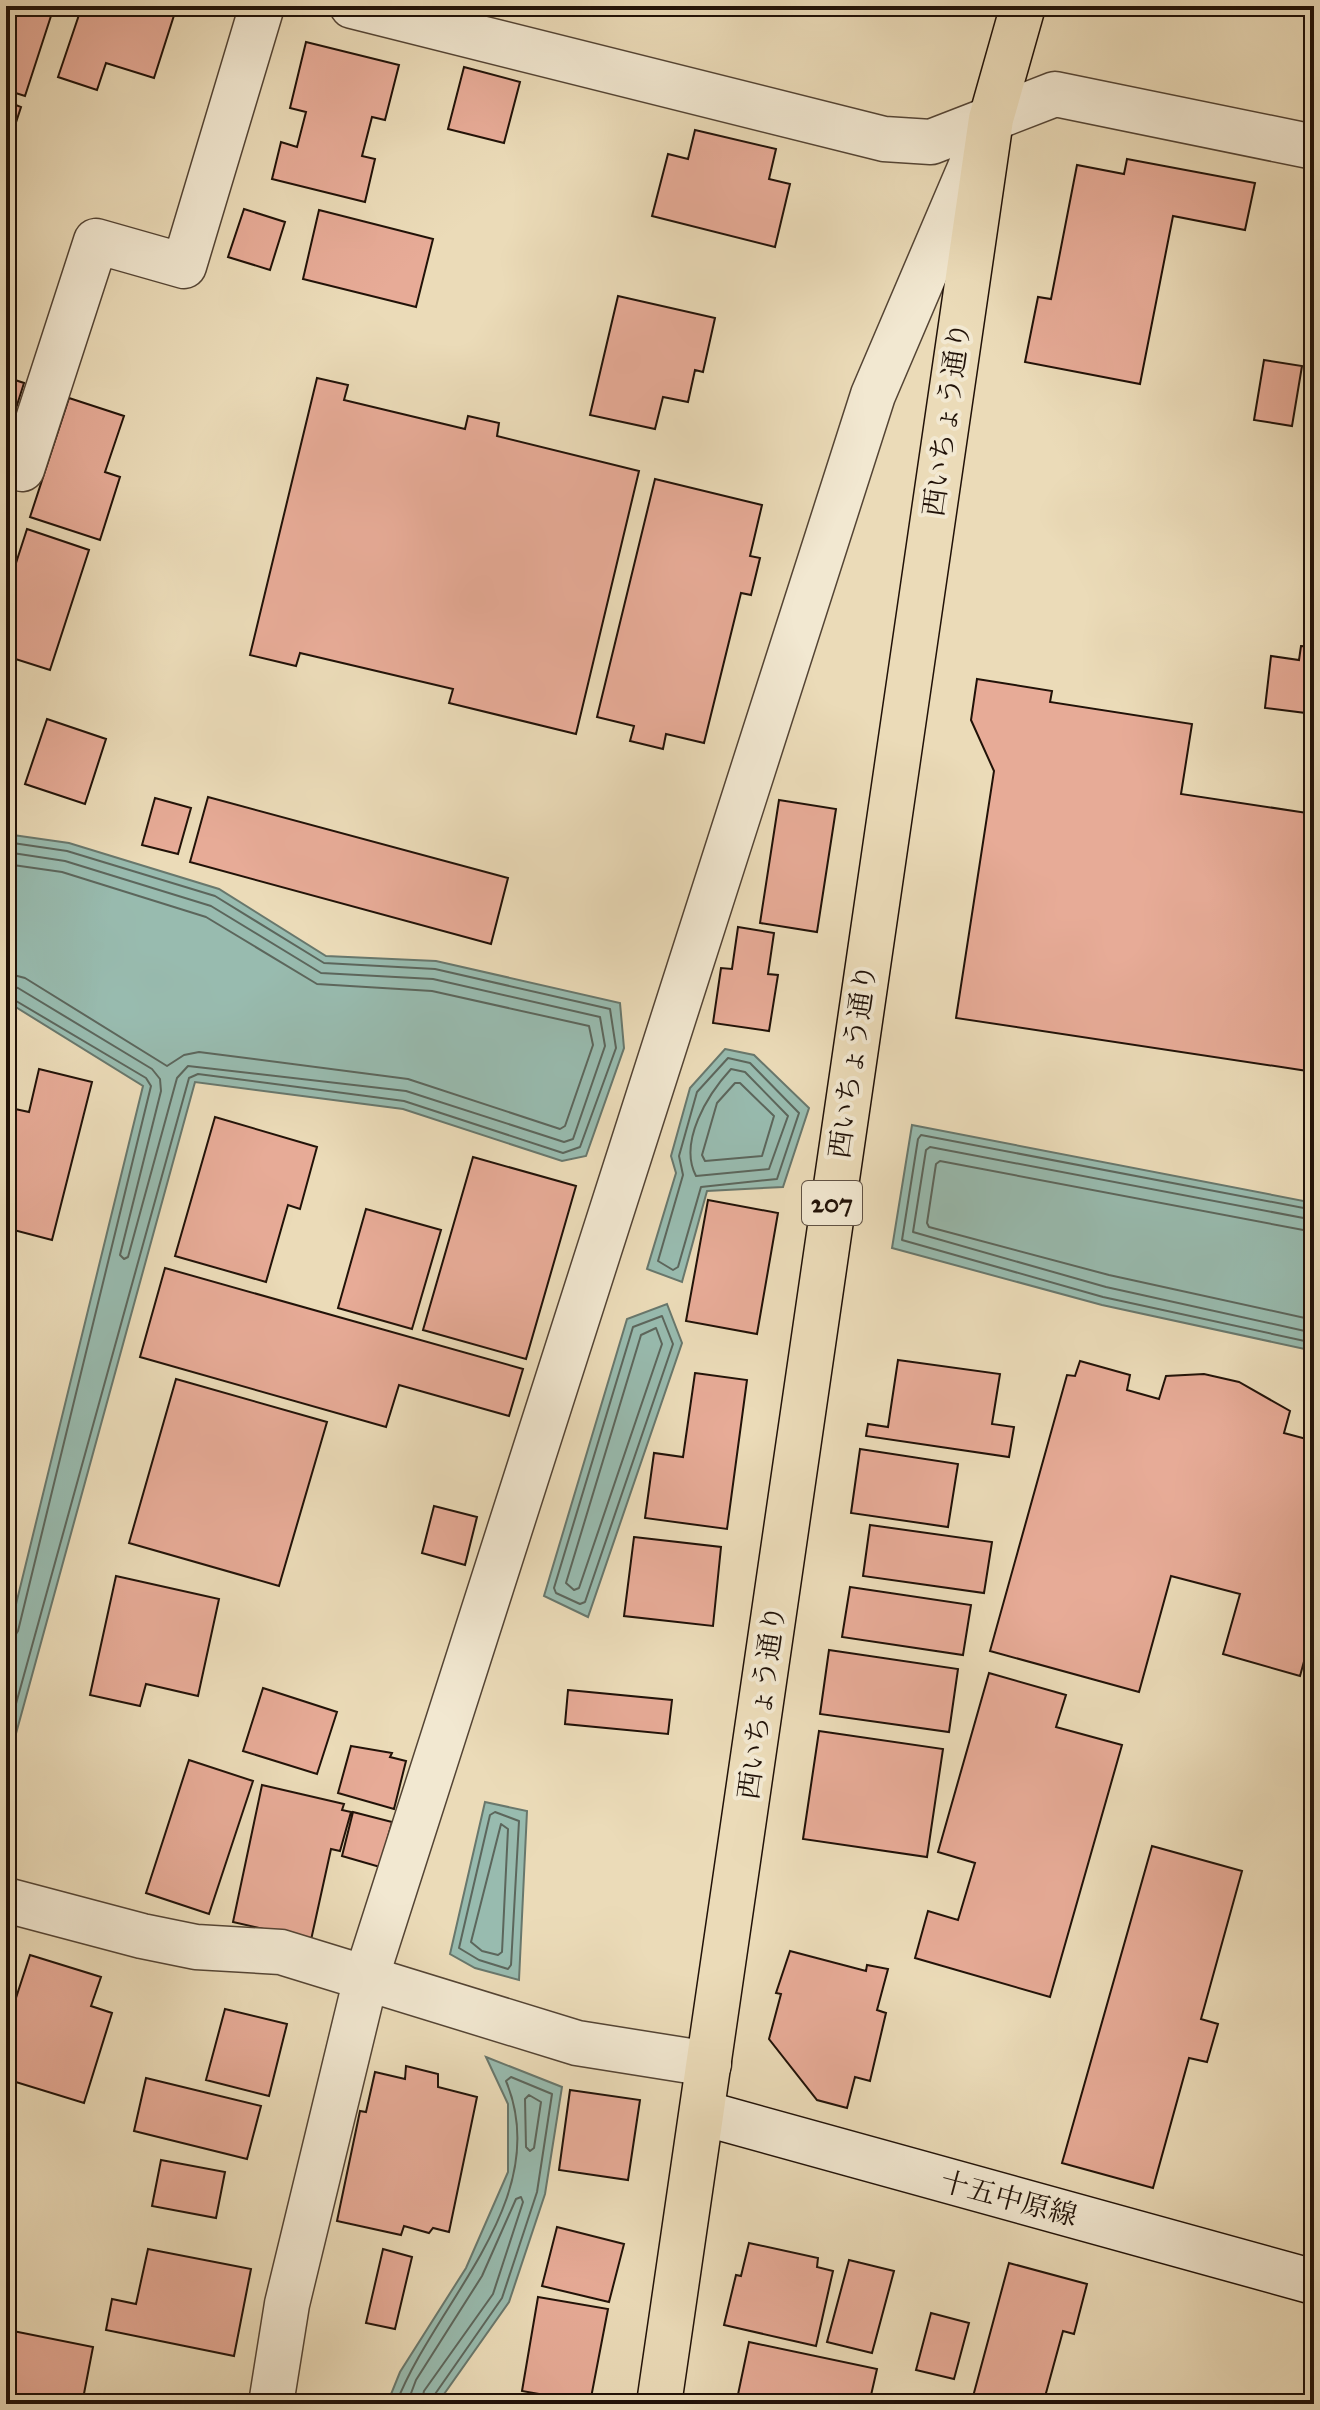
<svg xmlns="http://www.w3.org/2000/svg" width="1320" height="2410" font-family="'IM FELL Great Primer','Noto Serif JP',serif">
<style>
.water{fill:#98bbaf;stroke:#68776c;stroke-width:2}
.lines{fill:none;stroke-linecap:round;stroke-linejoin:round}
.shore{stroke:#5c665c;stroke-width:2}
.building{fill:#e7ab97;stroke:#211208;stroke-width:2}
.street-casing{stroke:#544434;stroke-width:47}
.secondary-casing{stroke:#211208;stroke-width:47}
.highway-casing{stroke:#211208;stroke-width:47}
.street{stroke:#f2e8d1;stroke-width:44}
.secondary{stroke:#f2e8d1;stroke-width:44}
.highway{stroke:#ebdbb8;stroke-width:44}
.labels{text-anchor:middle;stroke-width:8;stroke-linejoin:round;paint-order:stroke}
.shield{fill:#f2e8d1;stroke:#605244;stroke-width:2}
.shield-label{font-size:26px;font-weight:bold;fill:#211208}
.street-label{font-size:28px;fill:#211208;stroke:#f2e8d1}
</style>
<rect width="100%" height="100%" fill="#ebdbb8"/>
<filter id="stains"><feTurbulence type="fractalNoise" baseFrequency=".0025" numOctaves="4"/><feColorMatrix values="0 0 0 0 .2 0 0 0 0 .09 0 0 0 0 .02 0 0 0 .5 -.17"/></filter>
<radialGradient id="worn" r=".72"><stop offset=".6" stop-color="#630" stop-opacity="0"/><stop offset="1" stop-color="#630" stop-opacity=".3"/></radialGradient>
<path class="water" d="M 6,834 L 69,843 L 219,889 L 326,956 L 436,961 L 620,1003 L 624,1048 L 586,1156 L 562,1161 L 403,1109 L 195,1082 L 6,1770 L 6,1645 L 143,1086 L 6,1001 Z
M 725,1049 L 754,1055 L 809,1108 L 783,1187 L 707,1191 L 682,1282 L 647,1269 L 676,1173 L 671,1156 L 690,1088 Z
M 912,1125 L 1314,1203 L 1314,1351 L 1102,1305 L 892,1248 Z
M 667,1304 L 682,1343 L 588,1617 L 544,1596 L 627,1319 Z
M 485,1802 L 527,1811 L 519,1980 L 475,1968 L 450,1954 Z
M 486,2057 L 562,2087 L 545,2194 L 509,2302 L 437,2404 L 387,2404 L 400,2372 L 466,2268 L 508,2172 L 508,2104 Z"/>
<g class="lines">
<path class="shore" d="M 6,842 L 67,851 L 215,896 L 324,963 L 435,969 L 610,1009 L 616,1048 L 580,1147 L 563,1153 L 404,1101 L 198,1074 L 189,1078 L 6,1740
M 6,852 L 65,861 L 211,906 L 321,973 L 433,979 L 600,1017 L 605,1046 L 573,1139 L 564,1142 L 406,1091 L 188,1066 L 177,1078 L 128,1257 L 124,1259 L 120,1255 L 161,1091 L 160,1079 L 152,1069 L 18,988 L 6,985
M 6,864 L 62,872 L 206,917 L 317,984 L 432,991 L 589,1026 L 593,1045 L 565,1126 L 560,1129 L 408,1079 L 199,1052 L 184,1055 L 167,1066 L 25,978 L 6,973
M 6,995 L 146,1078 L 151,1086 L 18,1631 L 14,1637 L 6,1638
M 728,1058 L 750,1063 L 799,1113 L 777,1179 L 701,1187 L 678,1267 L 673,1270 L 658,1261 L 683,1175 L 679,1156 L 697,1092 Z
M 731,1069 L 745,1072 L 788,1116 L 769,1169 L 696,1176 C 678,1142 708,1094 731,1069 Z
M 735,1083 L 740,1083 L 774,1116 L 762,1156 L 705,1161 L 702,1155 L 717,1103 Z
M 1314,1210 L 921,1135 L 918,1139 L 902,1240 L 1103,1297 L 1314,1343
M 1314,1220 L 930,1147 L 926,1150 L 913,1232 L 1106,1287 L 1314,1333
M 1314,1232 L 940,1161 L 936,1164 L 927,1223 L 929,1227 L 1109,1275 L 1314,1320
M 662,1316 L 673,1344 L 585,1602 L 580,1604 L 556,1593 L 554,1588 L 633,1327 Z
M 656,1328 L 662,1344 L 579,1588 L 574,1590 L 566,1583 L 641,1335 Z
M 495,1812 L 519,1821 L 511,1965 L 508,1969 L 479,1960 L 459,1948 L 490,1815 Z
M 501,1824 L 508,1829 L 502,1952 L 498,1955 L 482,1951 L 471,1942 Z
M 529,2095 L 541,2102 L 534,2148 L 530,2151 L 526,2147 L 525,2099 Z
M 396,2404 C 435,2302 555,2199 506,2081 L 511,2077 L 552,2094 L 537,2192 L 502,2298 L 433,2397 L 431,2404
M 407,2404 L 416,2380 L 482,2276 L 516,2199 L 521,2197 L 523,2202 L 493,2294 L 424,2391 L 421,2404"/>
</g>
<path class="building" d="M 6,6 L 21,6 L 51,16 L 25,96 L 6,90 Z
M 82,6 L 177,6 L 154,78 L 106,63 L 97,90 L 58,77 Z
M 306,42 L 399,65 L 385,120 L 372,117 L 362,156 L 375,159 L 365,202 L 272,179 L 281,142 L 297,147 L 306,112 L 290,108 Z
M 464,67 L 520,82 L 504,143 L 448,129 Z
M 6,101 L 21,107 L 6,153 Z
M 695,130 L 776,149 L 769,179 L 790,184 L 775,247 L 652,216 L 668,154 L 688,159 Z
M 1127,159 L 1255,183 L 1245,230 L 1173,216 L 1140,384 L 1025,362 L 1038,297 L 1051,299 L 1077,165 L 1124,174 Z
M 244,209 L 285,222 L 270,270 L 228,257 Z
M 319,210 L 433,239 L 416,307 L 303,279 Z
M 618,296 L 715,318 L 703,372 L 695,370 L 688,402 L 663,397 L 655,429 L 590,415 Z
M 1264,360 L 1302,366 L 1292,426 L 1254,420 Z
M 6,377 L 24,383 L 6,440 Z
M 317,378 L 348,385 L 344,400 L 465,429 L 468,416 L 499,423 L 497,436 L 639,471 L 576,734 L 449,703 L 453,689 L 300,653 L 296,666 L 250,655 Z
M 69,398 L 124,416 L 105,472 L 120,477 L 100,540 L 30,517 Z
M 655,479 L 762,505 L 750,556 L 760,558 L 751,595 L 741,593 L 704,743 L 666,734 L 663,749 L 630,741 L 634,726 L 597,717 Z
M 27,529 L 89,550 L 50,670 L 6,656 L 6,594 Z
M 1301,646 L 1314,647 L 1314,714 L 1265,708 L 1271,656 L 1299,660 Z
M 977,679 L 1052,691 L 1050,702 L 1192,724 L 1181,794 L 1314,814 L 1314,1072 L 956,1018 L 994,771 L 971,720 Z
M 47,719 L 106,739 L 85,804 L 25,784 Z
M 208,797 L 508,878 L 491,944 L 190,862 Z
M 155,798 L 191,808 L 178,854 L 142,845 Z
M 779,800 L 836,809 L 817,932 L 760,923 Z
M 738,927 L 774,933 L 768,974 L 778,975 L 769,1031 L 713,1023 L 721,968 L 732,969 Z
M 39,1069 L 92,1082 L 52,1240 L 6,1228 L 6,1107 L 29,1112 Z
M 215,1117 L 317,1147 L 300,1209 L 288,1205 L 266,1282 L 175,1256 Z
M 473,1157 L 576,1186 L 526,1359 L 423,1330 Z
M 708,1200 L 778,1213 L 757,1334 L 686,1321 Z
M 366,1209 L 441,1230 L 412,1329 L 338,1308 Z
M 165,1268 L 523,1369 L 509,1416 L 399,1385 L 386,1427 L 140,1357 Z
M 898,1360 L 1000,1374 L 992,1424 L 1014,1427 L 1009,1457 L 866,1436 L 868,1424 L 888,1427 Z
M 1080,1361 L 1130,1375 L 1127,1390 L 1159,1399 L 1166,1376 L 1204,1374 L 1239,1382 L 1290,1411 L 1284,1433 L 1314,1441 L 1314,1625 L 1300,1676 L 1223,1654 L 1240,1594 L 1171,1576 L 1139,1692 L 990,1651 L 1067,1375 L 1075,1376 Z
M 695,1373 L 747,1380 L 727,1529 L 645,1518 L 654,1453 L 683,1457 Z
M 176,1379 L 327,1422 L 279,1586 L 129,1543 Z
M 860,1449 L 958,1464 L 948,1527 L 851,1513 Z
M 434,1506 L 477,1517 L 465,1565 L 422,1553 Z
M 870,1525 L 992,1542 L 984,1593 L 863,1576 Z
M 634,1537 L 721,1547 L 713,1626 L 624,1616 Z
M 116,1576 L 219,1599 L 198,1696 L 146,1684 L 140,1706 L 90,1695 Z
M 850,1587 L 971,1605 L 963,1655 L 842,1637 Z
M 829,1650 L 958,1669 L 949,1732 L 820,1714 Z
M 989,1673 L 1066,1695 L 1056,1727 L 1122,1745 L 1050,1997 L 915,1958 L 928,1911 L 958,1920 L 975,1863 L 938,1852 Z
M 263,1688 L 337,1712 L 317,1774 L 243,1751 Z
M 568,1690 L 672,1700 L 668,1734 L 565,1724 Z
M 819,1731 L 943,1749 L 927,1857 L 803,1839 Z
M 351,1746 L 392,1753 L 390,1757 L 406,1761 L 394,1809 L 338,1793 Z
M 189,1760 L 253,1781 L 209,1914 L 146,1893 Z
M 262,1785 L 344,1804 L 342,1810 L 351,1812 L 340,1851 L 331,1849 L 311,1940 L 233,1922 Z
M 353,1812 L 392,1822 L 380,1867 L 342,1856 Z
M 1152,1846 L 1242,1871 L 1201,2019 L 1218,2024 L 1207,2062 L 1189,2058 L 1153,2188 L 1062,2163 Z
M 790,1951 L 866,1971 L 867,1965 L 888,1969 L 877,2010 L 886,2013 L 870,2081 L 855,2077 L 847,2108 L 817,2100 L 769,2039 L 781,1994 L 776,1993 Z
M 30,1955 L 101,1977 L 91,2006 L 112,2013 L 84,2103 L 6,2079 L 6,2009 L 12,2010 Z
M 225,2009 L 287,2024 L 269,2096 L 206,2080 Z
M 406,2066 L 438,2074 L 438,2087 L 477,2097 L 449,2232 L 433,2228 L 429,2233 L 404,2226 L 401,2235 L 337,2221 L 360,2111 L 366,2112 L 375,2072 L 405,2079 Z
M 146,2078 L 261,2106 L 247,2159 L 134,2131 Z
M 570,2090 L 640,2100 L 628,2180 L 559,2170 Z
M 161,2160 L 225,2172 L 216,2218 L 152,2206 Z
M 557,2227 L 624,2244 L 609,2302 L 542,2286 Z
M 749,2243 L 818,2258 L 817,2267 L 833,2271 L 816,2346 L 724,2325 L 736,2275 L 741,2276 Z
M 148,2249 L 251,2269 L 234,2356 L 106,2330 L 112,2299 L 136,2304 Z
M 383,2249 L 412,2257 L 395,2329 L 366,2323 Z
M 849,2260 L 894,2271 L 872,2353 L 827,2342 Z
M 1009,2263 L 1087,2284 L 1074,2334 L 1063,2331 L 1043,2404 L 1018,2397 L 1016,2404 L 971,2404 Z
M 538,2297 L 608,2309 L 590,2403 L 522,2391 Z
M 931,2313 L 969,2323 L 954,2379 L 916,2370 Z
M 13,2331 L 93,2347 L 82,2404 L 6,2404 L 6,2363 Z
M 749,2342 L 877,2369 L 869,2404 L 736,2404 Z
M 485,2398 L 521,2404 L 484,2404 Z
M 139,2399 L 165,2404 L 138,2404 Z"/>
<g class="lines">
<g class="street-casing">
<path id="street" d="M 352,6 L 884,139 L 931,142 L 1055,94 L 1314,147
M 22,469 L 96,241 L 184,266 L 262,6
M 6,1900 L 142,1936 L 196,1947 L 281,1952 L 577,2043 L 709,2064
M 271,2404 L 287,2304 L 366,1978 L 873,395 L 981,142"/>
</g>
<g class="secondary-casing">
<path id="secondary" d="M 703,2113 L 1314,2282"/>
</g>
<g class="highway-casing">
<path id="highway" d="M 659,2404 L 991,119 L 1023,6"/>
</g>
<use href="#street" class="street"/>
<use href="#secondary" class="secondary"/>
<use href="#highway" class="highway"/>
</g>
<g class="labels">
<rect class="shield" x="802" y="1181" width="60" height="44" rx="6"/>
<g class="shield-label">
<text x="832" y="1212">207</text>
</g>
<g class="street-label">
<text transform="translate(946 419) rotate(-82)" y="10">西いちょう通り</text>
<text transform="translate(852 1061) rotate(-82)" y="10">西いちょう通り</text>
<text transform="translate(761 1702) rotate(-82)" y="10">西いちょう通り</text>
<text transform="translate(1009 2198) rotate(15)" y="10">十五中原線</text>
</g>
</g>
<rect width="1320" height="2410" fill="none" stroke="#ebdbb8" stroke-width="32"/>
<rect x="8" y="8" width="1304" height="2394" fill="none" stroke="#211208" stroke-width="4"/>
<rect x="16" y="16" width="1288" height="2378" fill="none" stroke="#211208" stroke-width="2"/>
<rect width="100%" height="100%" filter="url(#stains)"/>
<rect width="100%" height="100%" fill="url(#worn)"/>
</svg>
